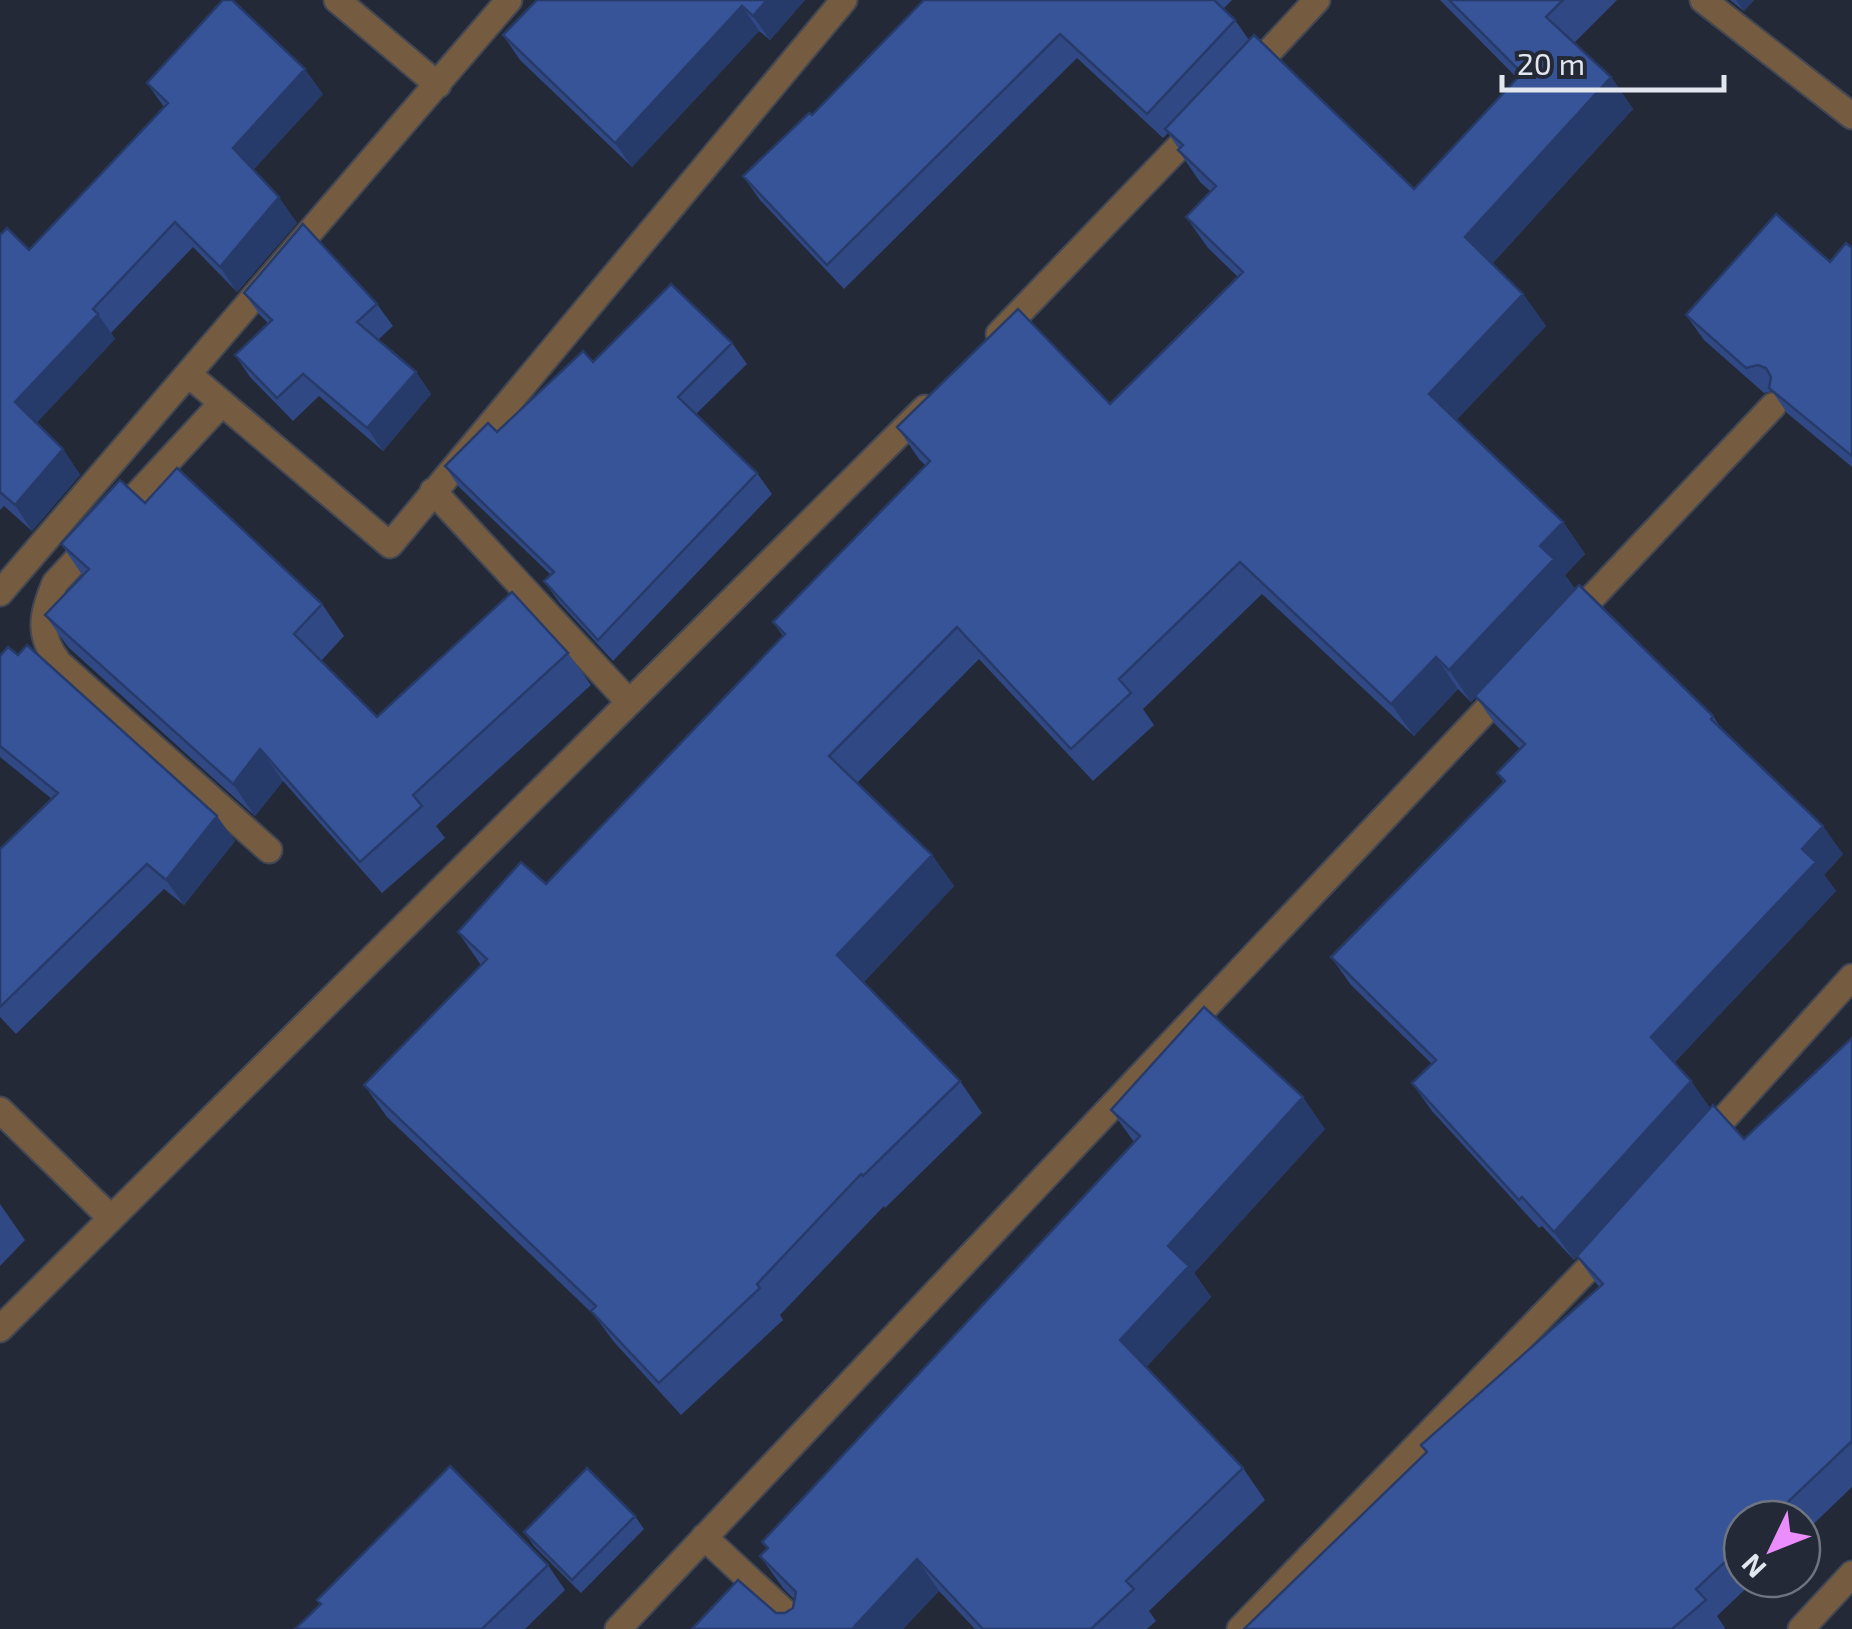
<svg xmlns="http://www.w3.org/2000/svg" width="1852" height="1629" font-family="'Exo 2',sans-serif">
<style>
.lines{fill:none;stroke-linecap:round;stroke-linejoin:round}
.minor-casing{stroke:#424753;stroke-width:29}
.minor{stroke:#755c41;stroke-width:25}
.wall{fill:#304883}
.shaded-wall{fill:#273b6a}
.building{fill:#385498;stroke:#273b6a;stroke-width:2.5}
</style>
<rect width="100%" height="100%" fill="#232936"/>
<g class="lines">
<g class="minor-casing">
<path id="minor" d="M 337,0 L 438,85
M 1703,0 L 1852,116
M 1248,74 L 1317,0
M 999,334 L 1200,125
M 188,374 L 390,545 L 844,0
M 222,403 L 55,583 C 42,614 37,635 59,663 L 269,850
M 433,491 L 629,702
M 0,593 L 509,0
M 1569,622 L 1773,406
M 0,1110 L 111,1218
M 1701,1144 L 1852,977
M 0,1329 L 925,408
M 704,1537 L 803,1629
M 618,1629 L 1507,688
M 1240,1629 L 1608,1248
M 1801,1629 L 1852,1574"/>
</g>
<use href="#minor" class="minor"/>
</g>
<path class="wall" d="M 537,0 L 805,0 L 770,40 L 759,31 L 632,167 L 520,60 L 503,35 Z
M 924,0 L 1232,0 L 1223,9 L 1235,20 L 1249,40 L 1414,189 L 1517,78 L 1440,0 L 1617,0 L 1574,43 L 1611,77 L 1633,109 L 1492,264 L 1523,294 L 1546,326 L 1456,420 L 1563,522 L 1585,554 L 1565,575 L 1575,589 L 1713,716 L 1723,731 L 1843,854 L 1824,875 L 1836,891 L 1674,1063 L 1691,1081 L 1710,1109 L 1744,1139 L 1852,1038 L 1852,1487 L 1802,1535 L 1802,1519 L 1742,1519 L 1742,1579 L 1756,1579 L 1717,1616 L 1725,1628 L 1724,1629 L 1244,1629 L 1426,1453 L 1421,1445 L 1599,1287 L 1577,1257 L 1574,1260 L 1542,1226 L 1539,1228 L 1432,1111 L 1412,1083 L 1432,1064 L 1351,985 L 1331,957 L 1503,782 L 1497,773 L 1520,749 L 1495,724 L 1476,697 L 1471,702 L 1458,689 L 1414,736 L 1262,594 L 1143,709 L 1154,725 L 1093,781 L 979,659 L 857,783 L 932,855 L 954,886 L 864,982 L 960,1081 L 982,1113 L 885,1208 L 884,1206 L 780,1315 L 783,1320 L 681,1415 L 614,1342 L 594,1315 L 387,1117 L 364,1085 L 481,965 L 458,932 L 546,884 L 783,636 L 773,622 L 926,466 L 919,459 L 897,427 L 1110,404 L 1238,277 L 1208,248 L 1186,217 L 1210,191 L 1200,182 L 1178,150 L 1179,149 L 1168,133 L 1163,138 L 1077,58 L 844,289 L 760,200 L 743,176 L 812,115 Z
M 1730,0 L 1754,0 L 1744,11 Z
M 147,83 L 323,94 L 253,170 L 297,223 L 237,292 L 193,247 L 111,333 L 115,339 L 36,423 L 63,449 L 80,475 L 32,531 L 4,506 L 0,510 L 0,235 L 29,250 L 164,107 Z
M 1852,248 L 1852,467 L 1787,413 L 1772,391 L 1764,393 L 1704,340 L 1686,315 L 1830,262 Z
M 244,293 L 377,304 L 393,326 L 378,340 L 416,372 L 431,394 L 383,451 L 319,396 L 293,421 L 250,377 L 235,355 L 268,323 L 260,315 Z
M 732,343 L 747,364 L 696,414 L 757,473 L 772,494 L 613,661 L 559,602 L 544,581 L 551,575 L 459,487 L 445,466 L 497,432 L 593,362 Z
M 145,503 L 322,604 L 344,636 L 321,661 L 377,717 L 568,653 L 591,685 L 436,826 L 445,838 L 382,893 L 283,781 L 255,816 L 68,647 L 45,615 L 83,576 L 61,544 Z
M 0,656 L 235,841 L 184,905 L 164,889 L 16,1034 L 0,1017 L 0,849 L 52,799 L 0,757 Z
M 1111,1110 L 1325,1129 L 1194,1273 L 1211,1297 L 1146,1367 L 1243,1468 L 1265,1500 L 1149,1611 L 1156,1621 L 1147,1629 L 975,1629 L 939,1591 L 903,1629 L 776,1613 L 785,1613 L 793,1608 L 795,1600 L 783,1588 L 760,1556 L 767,1549 L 762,1542 L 1134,1142 Z
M 0,1204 L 25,1240 L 0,1266 Z
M 635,1516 L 644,1529 L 581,1593 L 534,1546 L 524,1532 Z
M 548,1565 L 565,1590 L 525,1629 L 295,1629 L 320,1605 L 317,1600 Z"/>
<path class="shaded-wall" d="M 767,0 L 805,0 L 770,40 L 753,16 Z
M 1736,0 L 1754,0 L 1744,11 Z
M 742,6 L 759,31 L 632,167 L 615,143 Z
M 305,69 L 323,94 L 250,173 L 233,148 Z
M 1611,77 L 1633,109 L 1487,269 L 1465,237 Z
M 279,197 L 297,223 L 237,292 L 220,267 Z
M 1523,294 L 1546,326 L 1451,426 L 1429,394 Z
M 98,314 L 115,339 L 33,427 L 15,402 Z
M 416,372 L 431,394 L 383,451 L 367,428 Z
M 63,449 L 80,475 L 32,531 L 15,505 Z
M 1563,522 L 1585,554 L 1565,575 L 1576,591 L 1471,702 L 1449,670 L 1540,546 Z
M 1436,657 L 1458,689 L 1414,736 L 1391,704 Z
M 260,749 L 283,781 L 255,816 L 233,784 Z
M 217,816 L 235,841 L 184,905 L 166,880 Z
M 1823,826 L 1843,854 L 1824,875 L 1836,891 L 1671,1066 L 1651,1037 L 1802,849 Z
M 932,855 L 954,886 L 859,987 L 837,955 Z
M 1691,1081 L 1711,1109 L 1574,1260 L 1554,1232 Z
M 1303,1097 L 1325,1129 L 1194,1273 L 1211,1297 L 1142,1372 L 1120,1340 L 1168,1246 Z
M 917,1559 L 939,1591 L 903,1629 L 852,1629 Z"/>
<path class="building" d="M 223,0 L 232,0 L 305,69 L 233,148 L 279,197 L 220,267 L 175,222 L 93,309 L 98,314 L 15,402 L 63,449 L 15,505 L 0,492 L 0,235 L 7,228 L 29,250 L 168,103 L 147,83 Z
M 537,0 L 767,0 L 753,16 L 742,6 L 615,143 L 503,35 Z
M 924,0 L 1214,0 L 1235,20 L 1147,114 L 1060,34 L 827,265 L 743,176 L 809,113 L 812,115 Z
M 1449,0 L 1563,0 L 1546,17 L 1611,77 L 1465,237 L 1523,294 L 1429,394 L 1563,522 L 1540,546 L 1554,559 L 1449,670 L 1436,657 L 1391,704 L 1240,562 L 1119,679 L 1131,693 L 1071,749 L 957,627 L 829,756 L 932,855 L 837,955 L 960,1081 L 863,1176 L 861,1174 L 757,1284 L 760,1288 L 659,1383 L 591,1311 L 596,1306 L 364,1085 L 487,959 L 458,932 L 521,862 L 546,884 L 785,634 L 773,622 L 930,461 L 897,427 L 1018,309 L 1110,404 L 1243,272 L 1186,217 L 1216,186 L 1178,150 L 1183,145 L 1165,129 L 1254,35 L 1414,189 L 1522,73 Z
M 1776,214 L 1830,262 L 1846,243 L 1852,248 L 1852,456 L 1769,388 L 1771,377 L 1766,368 L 1758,365 L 1746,368 L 1686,315 Z
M 303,224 L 377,304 L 357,322 L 416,372 L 367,428 L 303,374 L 277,398 L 235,355 L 272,320 L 244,293 Z
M 671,284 L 732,343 L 678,397 L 757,473 L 598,640 L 544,581 L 554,572 L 445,466 L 488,423 L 497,432 L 583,351 L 593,362 Z
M 177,468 L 322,604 L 294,634 L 377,717 L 512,592 L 568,653 L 413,795 L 422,806 L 360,862 L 260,749 L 233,784 L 45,615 L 89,569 L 61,544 L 120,480 L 145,503 Z
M 1579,585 L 1713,716 L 1711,719 L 1823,826 L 1802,849 L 1816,862 L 1651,1037 L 1691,1081 L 1554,1232 L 1522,1197 L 1519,1200 L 1412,1083 L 1436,1060 L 1331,957 L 1505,781 L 1497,773 L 1525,744 L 1475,696 Z
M 27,645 L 217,816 L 166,880 L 147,864 L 0,1007 L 0,849 L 58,793 L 0,746 L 0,656 L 8,647 L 18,655 Z
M 1204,1007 L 1303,1097 L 1168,1246 L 1189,1266 L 1120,1340 L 1243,1468 L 1126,1581 L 1134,1589 L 1091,1629 L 983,1629 L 917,1559 L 852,1629 L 692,1629 L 738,1580 L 776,1613 L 785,1613 L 793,1608 L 796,1592 L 760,1556 L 768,1548 L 762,1542 L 1140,1136 L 1111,1110 Z
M 1852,1038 L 1852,1441 L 1770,1519 L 1742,1519 L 1742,1546 L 1696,1589 L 1706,1600 L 1672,1629 L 1244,1629 L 1427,1452 L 1421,1445 L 1603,1284 L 1577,1256 L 1713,1105 L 1744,1139 Z
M 450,1466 L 548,1565 L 482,1629 L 295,1629 L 321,1604 L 317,1600 Z
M 587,1468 L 635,1516 L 572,1580 L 524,1532 Z"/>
<g transform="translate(1772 1549) rotate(227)"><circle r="48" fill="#232936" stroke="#6f7580" stroke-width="2.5"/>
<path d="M0-8L18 38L0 25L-18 38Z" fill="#eb8dfc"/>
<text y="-15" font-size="28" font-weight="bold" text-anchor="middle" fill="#e2e6ee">N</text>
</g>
<path d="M1502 75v15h222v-15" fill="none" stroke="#e2e6ee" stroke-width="5"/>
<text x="1517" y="75" font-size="30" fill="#e2e6ee" stroke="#232936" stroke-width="8" paint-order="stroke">20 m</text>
</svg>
